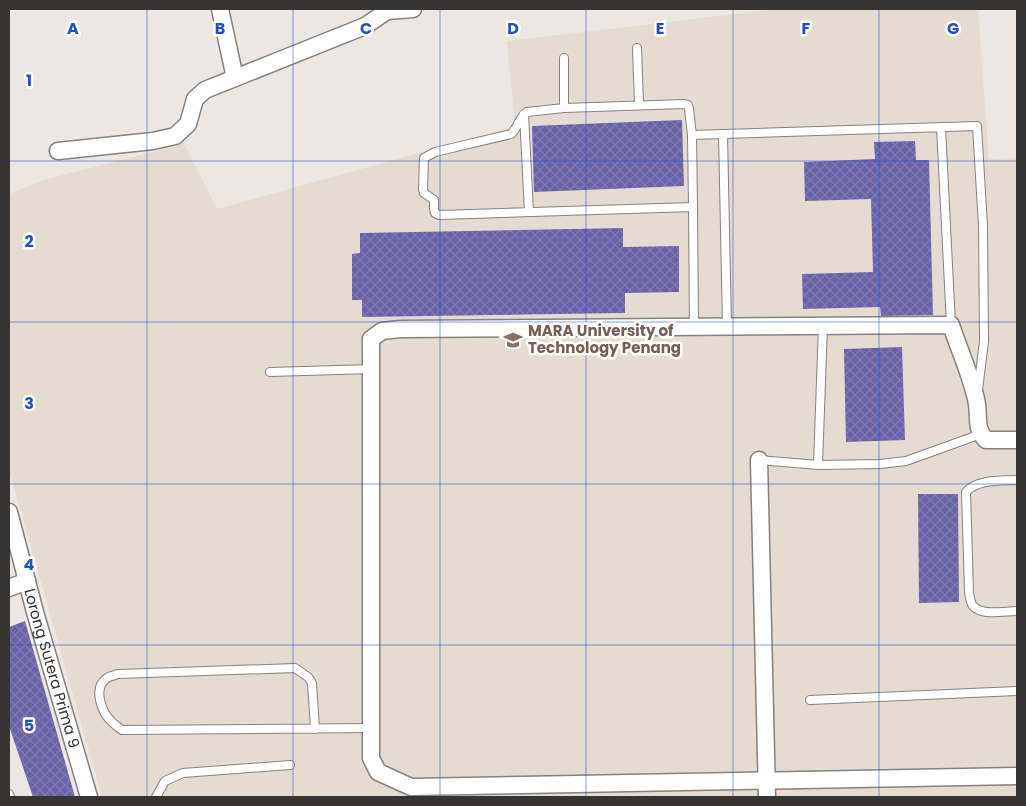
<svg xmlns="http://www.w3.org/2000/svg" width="1026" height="806" font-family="Poppins,sans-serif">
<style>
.built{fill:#e6dbd1}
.building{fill:url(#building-cross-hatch)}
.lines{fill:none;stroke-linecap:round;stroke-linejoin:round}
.service-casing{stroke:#86817c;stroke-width:10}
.minor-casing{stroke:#86817c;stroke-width:19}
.service{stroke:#fff;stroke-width:8}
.minor{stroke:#fff;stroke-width:16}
.grid{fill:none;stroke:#1d4ed8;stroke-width:1;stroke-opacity:0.55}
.labels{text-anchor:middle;stroke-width:5;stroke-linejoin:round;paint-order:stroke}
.education-label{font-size:15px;font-weight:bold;fill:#785e54;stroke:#fff;text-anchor:start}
.street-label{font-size:15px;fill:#373533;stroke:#fff}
.grid-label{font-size:16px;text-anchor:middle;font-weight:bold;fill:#1d4ed8;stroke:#fff;stroke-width:5;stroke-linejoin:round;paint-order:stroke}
</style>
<defs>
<pattern id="building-cross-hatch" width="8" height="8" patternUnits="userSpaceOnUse" patternTransform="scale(1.25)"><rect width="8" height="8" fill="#6962a9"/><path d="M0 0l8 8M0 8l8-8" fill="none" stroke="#807aaf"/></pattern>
</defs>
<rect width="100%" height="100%" fill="#ede7e3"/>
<path class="built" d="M 777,9 L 978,9 L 989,159 L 1017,158 L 1017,797 L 102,797 L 9,470 L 9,194 L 43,180 L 184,144 L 217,209 L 515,126 L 507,41 Z"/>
<path class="building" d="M 682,120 L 684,186 L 534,192 L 532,126 Z
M 915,141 L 916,160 L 929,160 L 933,315 L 881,316 L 880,307 L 803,309 L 802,274 L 873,272 L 871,199 L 805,201 L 804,162 L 875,159 L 874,142 Z
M 623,228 L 623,247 L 679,246 L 679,292 L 625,293 L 625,313 L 362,317 L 362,300 L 352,300 L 352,254 L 360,253 L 360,233 Z
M 902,347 L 905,440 L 846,442 L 844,349 Z
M 918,494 L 958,494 L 959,602 L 919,603 Z
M 25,621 L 75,797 L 33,797 L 9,726 L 9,627 Z"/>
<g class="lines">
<g class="service-casing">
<path id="service" d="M 637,48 L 639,104
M 564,58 L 564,108
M 524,114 L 529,212
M 941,127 L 951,325
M 723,134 L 727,326
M 692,135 L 689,109 L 688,105 L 684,104 L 564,108 L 527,112 C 519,117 518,128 511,134 L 435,152 L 424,158 L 423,189 L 424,193 L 434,200 L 434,209 L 435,213 L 439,215 L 693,207 L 694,326
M 693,207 L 692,135 L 977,126 L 983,226 L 984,341 L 978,390
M 270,372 L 372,369
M 759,460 L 818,465 L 880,464 L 906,461 L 981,434
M 818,465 L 823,325
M 1017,480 C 1001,481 977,479 966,492 L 969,592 C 970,597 970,604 974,607 C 984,616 1005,611 1017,611
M 810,700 L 1017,691
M 315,729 L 312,683 L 308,677 L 295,668 L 118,674 C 115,675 110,676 107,678 C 92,688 102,713 112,722 C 115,725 119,728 122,730 L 372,728
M 9,794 L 10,797
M 156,797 L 165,781 L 183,773 L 290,765"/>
</g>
<g class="minor-casing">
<g id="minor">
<path d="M 220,9 L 235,78"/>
<path d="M 386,9 L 387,11 L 413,9"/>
<path d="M 58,151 L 153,141 L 175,136 L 188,124 L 195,99 L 205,90 L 365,26 L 387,11"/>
<path d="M 1017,440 L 986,440 C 974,428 980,414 976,399 C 971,376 959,349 951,325 L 400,329 L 382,331 L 371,339 L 371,758 L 378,772 L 411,787 L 1017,776"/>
<path d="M 759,460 L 767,797"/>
<path id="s1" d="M 9,512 L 35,612 L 89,797"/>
<path d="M 9,588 L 27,581"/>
</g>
</g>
<use href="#service" class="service"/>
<use href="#minor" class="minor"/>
</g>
<path class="grid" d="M 147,9 L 147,797M 293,9 L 293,797M 440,9 L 440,797M 586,9 L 586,797M 733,9 L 733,797M 879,9 L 879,797M 9,161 L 1017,161M 9,322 L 1017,322M 9,484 L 1017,484M 9,645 L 1017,645"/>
<defs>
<g id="university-bare" transform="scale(1.5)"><path d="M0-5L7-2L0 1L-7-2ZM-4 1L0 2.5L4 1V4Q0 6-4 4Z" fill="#8d6e63" stroke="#fff" stroke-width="2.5" paint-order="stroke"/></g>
</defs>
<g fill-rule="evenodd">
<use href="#university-bare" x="513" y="340"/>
</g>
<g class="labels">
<g class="education-label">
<text x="528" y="336">MARA University of<tspan x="528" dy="17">Technology Penang</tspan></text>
</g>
<g class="street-label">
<text dy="5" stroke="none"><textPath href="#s1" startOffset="162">Lorong Sutera Prima 9</textPath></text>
</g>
</g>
<g class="grid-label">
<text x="73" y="34">A</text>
<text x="220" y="34">B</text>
<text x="366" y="34">C</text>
<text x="513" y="34">D</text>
<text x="660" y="34">E</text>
<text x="806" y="34">F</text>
<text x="953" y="34">G</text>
<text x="29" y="86">1</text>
<text x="29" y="247">2</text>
<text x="29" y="409">3</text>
<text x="29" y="570">4</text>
<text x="29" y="731">5</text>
</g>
<rect width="1026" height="806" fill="none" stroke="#373533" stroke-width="20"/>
</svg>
